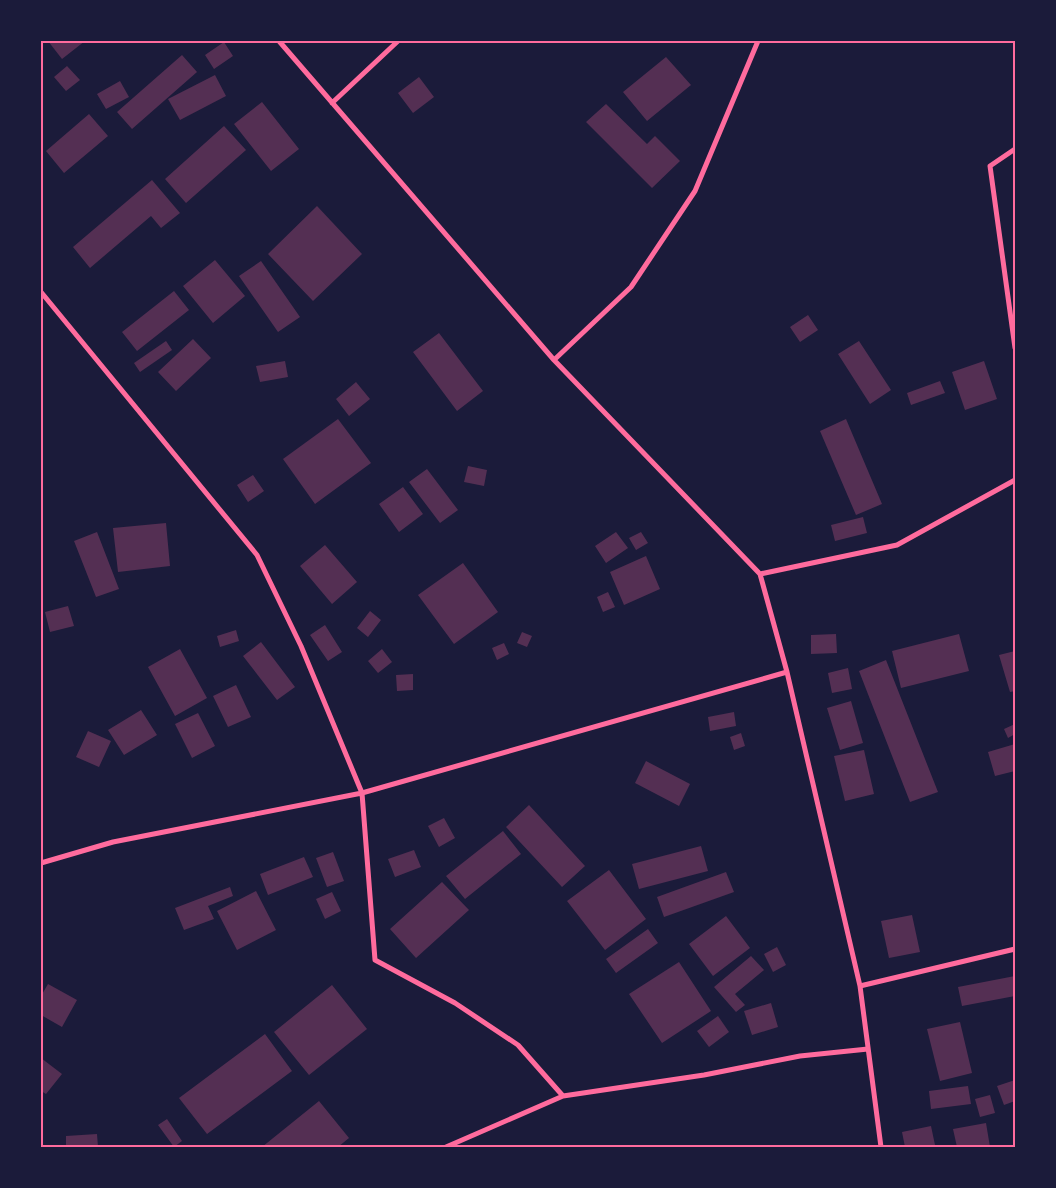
<svg xmlns="http://www.w3.org/2000/svg" width="1056" height="1188" font-family="'Noto Sans',sans-serif">
<style>
.building{fill:#542f53}
.lines{fill:none;stroke-linecap:round;stroke-linejoin:round}
.minor{stroke:#ff6b9d;stroke-width:5}
.neatline{fill:none;stroke:#ff6b9d;stroke-width:2}
</style>
<rect width="100%" height="100%" fill="#1b1b3a"/>
<path class="building" d="M 48,41 L 85,41 L 62,59 Z
M 224,42 L 233,56 L 214,69 L 205,55 Z
M 182,55 L 197,72 L 132,129 L 117,112 Z
M 666,57 L 691,85 L 647,121 L 623,92 Z
M 67,66 L 80,80 L 66,91 L 54,77 Z
M 215,75 L 226,96 L 180,120 L 168,99 Z
M 419,77 L 434,97 L 413,113 L 398,93 Z
M 120,81 L 129,97 L 106,109 L 97,94 Z
M 262,102 L 299,149 L 271,171 L 234,124 Z
M 606,104 L 647,144 L 655,136 L 680,161 L 652,188 L 586,122 Z
M 89,114 L 108,136 L 64,173 L 46,151 Z
M 224,126 L 246,150 L 186,203 L 165,179 Z
M 152,180 L 180,213 L 161,228 L 151,216 L 90,268 L 73,247 Z
M 317,206 L 362,254 L 313,301 L 268,254 Z
M 215,260 L 245,296 L 213,323 L 183,286 Z
M 261,261 L 300,317 L 278,332 L 239,276 Z
M 174,291 L 189,310 L 137,351 L 122,332 Z
M 808,315 L 818,330 L 800,342 L 790,327 Z
M 439,333 L 483,391 L 457,411 L 413,352 Z
M 193,339 L 211,358 L 176,391 L 158,372 Z
M 166,341 L 172,350 L 140,372 L 134,363 Z
M 859,341 L 891,390 L 870,404 L 838,354 Z
M 285,361 L 288,377 L 260,382 L 256,366 Z
M 984,361 L 997,399 L 965,410 L 952,372 Z
M 940,381 L 945,393 L 911,405 L 907,393 Z
M 356,382 L 370,399 L 349,416 L 336,399 Z
M 338,419 L 371,463 L 315,504 L 283,459 Z
M 846,419 L 882,504 L 856,515 L 820,431 Z
M 468,466 L 487,470 L 484,486 L 464,482 Z
M 427,469 L 458,510 L 440,523 L 409,482 Z
M 253,475 L 264,491 L 248,502 L 237,485 Z
M 403,487 L 423,514 L 399,532 L 379,504 Z
M 863,517 L 867,533 L 835,541 L 831,525 Z
M 166,523 L 170,566 L 118,572 L 113,528 Z
M 97,532 L 119,589 L 96,597 L 74,541 Z
M 616,532 L 628,548 L 606,563 L 595,546 Z
M 641,532 L 648,543 L 636,550 L 629,538 Z
M 325,545 L 357,582 L 332,604 L 300,566 Z
M 646,556 L 660,589 L 624,605 L 610,572 Z
M 463,563 L 498,612 L 454,644 L 418,595 Z
M 608,592 L 615,607 L 603,612 L 597,597 Z
M 68,606 L 74,626 L 50,632 L 45,612 Z
M 370,611 L 381,620 L 368,637 L 357,628 Z
M 325,625 L 342,652 L 328,661 L 310,635 Z
M 236,630 L 239,641 L 220,647 L 217,636 Z
M 522,632 L 532,636 L 527,647 L 517,643 Z
M 836,634 L 837,653 L 811,654 L 811,635 Z
M 959,634 L 969,671 L 901,688 L 892,651 Z
M 261,642 L 295,687 L 277,700 L 243,656 Z
M 504,643 L 509,654 L 497,660 L 492,648 Z
M 180,649 L 207,698 L 175,716 L 148,667 Z
M 382,649 L 392,662 L 378,673 L 368,661 Z
M 1015,651 L 1015,691 L 1010,692 L 999,655 Z
M 886,660 L 938,792 L 910,802 L 859,671 Z
M 848,668 L 852,689 L 832,693 L 828,673 Z
M 413,674 L 413,690 L 397,691 L 396,675 Z
M 236,685 L 251,717 L 228,727 L 213,696 Z
M 851,701 L 863,743 L 840,750 L 827,708 Z
M 141,710 L 157,735 L 124,755 L 108,730 Z
M 734,712 L 736,726 L 710,731 L 708,717 Z
M 198,713 L 215,746 L 192,758 L 175,724 Z
M 1015,724 L 1015,734 L 1008,738 L 1004,729 Z
M 88,731 L 111,741 L 99,767 L 76,757 Z
M 741,733 L 745,746 L 734,750 L 730,737 Z
M 1015,744 L 1015,771 L 995,776 L 988,752 Z
M 864,750 L 874,794 L 845,801 L 834,756 Z
M 646,761 L 690,784 L 679,806 L 635,783 Z
M 529,805 L 585,866 L 562,887 L 506,827 Z
M 444,818 L 455,838 L 439,847 L 428,826 Z
M 503,831 L 521,854 L 465,899 L 446,876 Z
M 701,846 L 708,871 L 639,889 L 632,864 Z
M 414,850 L 421,867 L 395,877 L 388,859 Z
M 333,852 L 344,881 L 327,887 L 316,858 Z
M 304,857 L 313,877 L 268,895 L 260,874 Z
M 609,870 L 646,919 L 605,950 L 567,901 Z
M 726,872 L 734,892 L 664,917 L 657,897 Z
M 442,882 L 469,910 L 416,958 L 390,929 Z
M 230,887 L 233,896 L 208,906 L 214,919 L 184,930 L 175,908 Z
M 256,891 L 276,930 L 237,950 L 217,911 Z
M 332,892 L 341,911 L 325,919 L 316,899 Z
M 912,915 L 920,952 L 889,958 L 881,921 Z
M 726,916 L 750,948 L 713,976 L 689,944 Z
M 648,929 L 658,943 L 616,973 L 606,959 Z
M 777,947 L 786,965 L 773,972 L 764,954 Z
M 751,956 L 764,970 L 735,994 L 745,1005 L 736,1012 L 714,987 Z
M 679,962 L 711,1011 L 662,1043 L 629,994 Z
M 1015,976 L 1015,996 L 962,1006 L 958,987 Z
M 48,984 L 77,1000 L 62,1027 L 41,1015 L 41,996 Z
M 332,985 L 367,1029 L 309,1075 L 274,1032 Z
M 771,1003 L 778,1027 L 752,1035 L 744,1011 Z
M 718,1016 L 729,1032 L 709,1047 L 697,1031 Z
M 960,1022 L 972,1073 L 940,1081 L 927,1029 Z
M 265,1034 L 292,1071 L 207,1134 L 179,1098 Z
M 41,1058 L 62,1074 L 46,1094 L 41,1091 Z
M 1015,1080 L 1015,1101 L 1004,1105 L 997,1086 Z
M 968,1086 L 971,1104 L 931,1109 L 929,1091 Z
M 990,1095 L 995,1113 L 980,1117 L 975,1099 Z
M 319,1101 L 349,1138 L 338,1147 L 262,1147 Z
M 167,1119 L 182,1141 L 174,1147 L 158,1125 Z
M 986,1123 L 990,1147 L 957,1147 L 953,1129 Z
M 931,1126 L 935,1145 L 923,1147 L 905,1147 L 902,1132 Z
M 97,1134 L 98,1147 L 66,1147 L 66,1136 Z"/>
<g class="lines">
<path class="minor" d="M 279,41 L 554,360 L 760,574 L 787,672 L 860,986 L 881,1147
M 332,103 L 398,41
M 1015,149 L 990,166 L 1015,348
M 41,292 L 257,555 L 301,646 L 362,793 L 375,960 L 455,1003 L 518,1045 L 563,1096
M 554,360 L 631,287 L 695,191 L 758,41
M 760,574 L 897,545 L 1015,480
M 41,863 L 113,842 L 362,793 L 787,672
M 860,986 L 1015,949
M 446,1147 L 563,1096 L 704,1075 L 800,1056 L 868,1049"/>
</g>
<rect width="1056" height="1188" fill="none" stroke="#1b1b3a" stroke-width="85"/>
<rect x="42" y="42" width="972" height="1104" class="neatline"/>
</svg>
